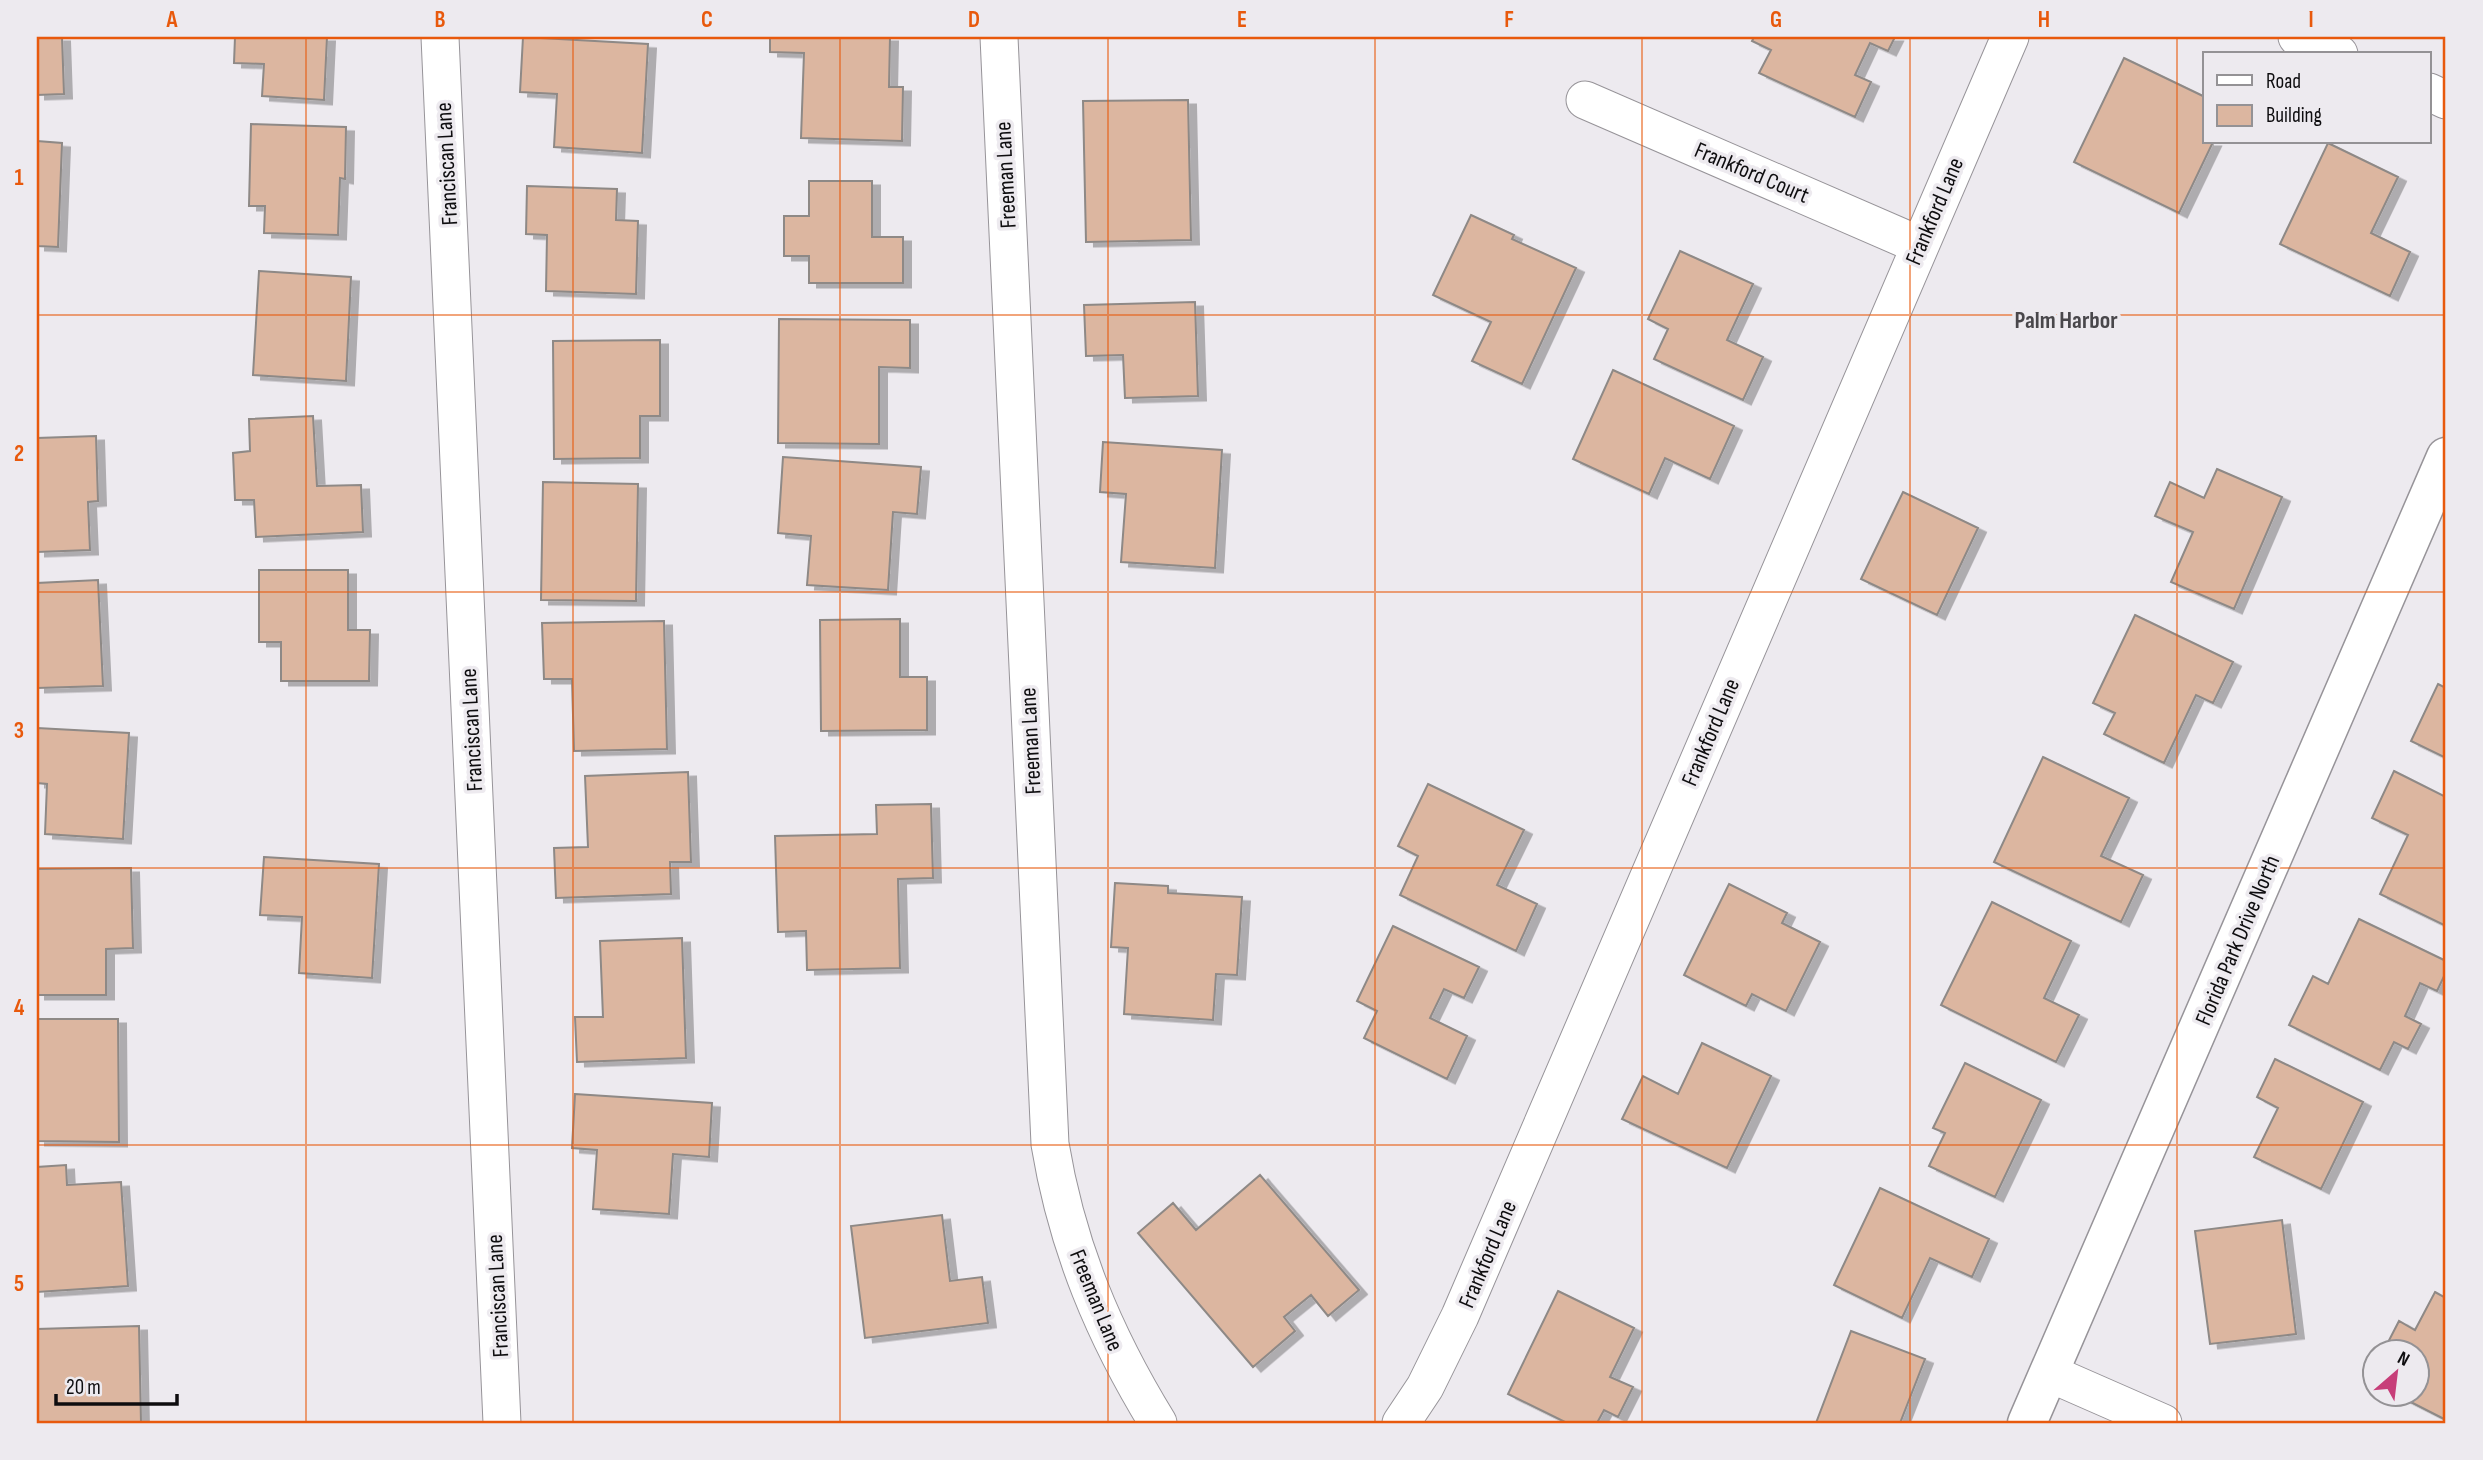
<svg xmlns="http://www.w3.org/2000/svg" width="2483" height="1460" font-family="'Sofia Sans Condensed',sans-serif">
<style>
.building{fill:#dcb6a0;stroke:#8e8986;stroke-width:2;filter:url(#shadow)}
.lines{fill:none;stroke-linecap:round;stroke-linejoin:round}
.street-casing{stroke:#979499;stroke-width:39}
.secondary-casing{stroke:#979499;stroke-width:41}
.street{stroke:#fff;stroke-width:37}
.secondary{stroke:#fff;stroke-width:38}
.grid{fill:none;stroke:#e8590c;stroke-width:2;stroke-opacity:0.55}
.labels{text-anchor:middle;stroke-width:7;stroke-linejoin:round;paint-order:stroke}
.street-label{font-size:23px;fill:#0e0d0f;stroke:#edeaef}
.neighbourhood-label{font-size:24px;font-weight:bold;fill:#49474b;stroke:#edeaef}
.neatline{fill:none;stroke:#e8590c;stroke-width:2.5}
.grid-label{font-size:23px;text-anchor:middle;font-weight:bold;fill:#e8590c}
</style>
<defs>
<filter id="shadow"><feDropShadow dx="8" dy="4.5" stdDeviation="0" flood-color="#0004"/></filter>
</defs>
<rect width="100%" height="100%" fill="#edeaef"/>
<path class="building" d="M 37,37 L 62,37 L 64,94 L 37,95 Z
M 235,37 L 327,37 L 324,100 L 262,96 L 264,64 L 234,63 Z
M 523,37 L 648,44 L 642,153 L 554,147 L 557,94 L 520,92 Z
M 770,37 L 890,37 L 889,87 L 903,87 L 902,141 L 801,138 L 804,53 L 770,52 Z
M 1754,37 L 1895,37 L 1888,51 L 1870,43 L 1855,75 L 1871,82 L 1855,117 L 1759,73 L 1771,50 L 1752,41 Z
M 2124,58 L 2205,97 L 2205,142 L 2213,142 L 2179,213 L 2074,162 Z
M 1188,100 L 1191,240 L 1086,242 L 1083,101 Z
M 251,124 L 346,127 L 345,179 L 340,178 L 338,235 L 264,233 L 265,206 L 249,206 Z
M 37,141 L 62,143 L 58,247 L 37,246 Z
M 2328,143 L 2398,177 L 2371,233 L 2410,252 L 2390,296 L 2280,244 Z
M 809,181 L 872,181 L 872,237 L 903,237 L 903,283 L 809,283 L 809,256 L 784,256 L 784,216 L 809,216 Z
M 527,186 L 617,189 L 616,220 L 638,221 L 636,294 L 546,291 L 547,235 L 526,234 Z
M 1471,215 L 1514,235 L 1512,239 L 1576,268 L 1522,384 L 1472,361 L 1491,322 L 1433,295 Z
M 1680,251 L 1753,284 L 1727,340 L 1763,357 L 1743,400 L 1654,359 L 1668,329 L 1648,319 Z
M 259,271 L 351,277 L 346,381 L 253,375 Z
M 1195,302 L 1198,396 L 1125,398 L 1123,355 L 1086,356 L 1084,305 Z
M 779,319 L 910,320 L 910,368 L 879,367 L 879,444 L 778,443 Z
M 660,340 L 660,416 L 640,416 L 640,458 L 554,459 L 553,341 Z
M 1613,370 L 1734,426 L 1710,479 L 1665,458 L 1649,494 L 1573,459 Z
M 313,416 L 317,486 L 361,485 L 363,532 L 256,537 L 254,500 L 235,500 L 233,453 L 250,451 L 249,419 Z
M 96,436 L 98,501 L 88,502 L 90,550 L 37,552 L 37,438 Z
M 1103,442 L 1222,450 L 1215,568 L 1121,562 L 1126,494 L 1100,492 Z
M 783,457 L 921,467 L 917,514 L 893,512 L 888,590 L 807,585 L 811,536 L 778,533 Z
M 2217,469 L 2282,497 L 2234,609 L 2171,582 L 2193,532 L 2155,516 L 2170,482 L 2204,498 Z
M 543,482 L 638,484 L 636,601 L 541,600 Z
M 1903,492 L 1978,528 L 1937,615 L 1861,579 Z
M 259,570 L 348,570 L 348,630 L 370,630 L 369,681 L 281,681 L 281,642 L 259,642 Z
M 98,580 L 103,686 L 37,688 L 37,583 Z
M 2135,615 L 2233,662 L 2213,703 L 2196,695 L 2164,763 L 2104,734 L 2115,713 L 2093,703 Z
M 900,619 L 900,677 L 927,677 L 927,730 L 821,731 L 820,620 Z
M 664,621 L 667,749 L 574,751 L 572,679 L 544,679 L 542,623 Z
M 2438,684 L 2446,688 L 2446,758 L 2411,741 Z
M 37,728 L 129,733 L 123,839 L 45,834 L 47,784 L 37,783 Z
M 2043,757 L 2129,798 L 2101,856 L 2143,875 L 2121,922 L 1994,862 Z
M 2394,771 L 2446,797 L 2446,926 L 2380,894 L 2408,835 L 2372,818 Z
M 688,772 L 691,862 L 670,862 L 671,894 L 556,898 L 554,848 L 588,847 L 585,776 Z
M 1428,784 L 1524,830 L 1497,885 L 1537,904 L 1516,951 L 1400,895 L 1418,856 L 1398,846 Z
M 931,804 L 933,878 L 898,879 L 900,968 L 807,970 L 806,931 L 778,932 L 775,836 L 877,834 L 876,805 Z
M 264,857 L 379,864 L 372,978 L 299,973 L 302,917 L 260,915 Z
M 131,868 L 133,948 L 106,949 L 106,995 L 37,995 L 37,869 Z
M 1115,883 L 1168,886 L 1168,893 L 1242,897 L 1237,975 L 1216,974 L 1213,1020 L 1124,1014 L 1128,948 L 1111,947 Z
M 1729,884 L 1787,913 L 1782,923 L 1820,942 L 1786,1011 L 1752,994 L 1746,1006 L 1684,975 Z
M 1992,902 L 2071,941 L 2044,998 L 2079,1015 L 2056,1062 L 1941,1005 Z
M 2359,919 L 2446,961 L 2446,972 L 2437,991 L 2420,983 L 2405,1016 L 2421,1024 L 2408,1049 L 2394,1042 L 2380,1070 L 2289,1025 L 2313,976 L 2328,984 Z
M 1393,926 L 1479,967 L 1464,998 L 1444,989 L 1430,1018 L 1467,1036 L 1447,1079 L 1364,1038 L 1377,1011 L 1357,1001 Z
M 682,938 L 686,1058 L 577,1062 L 575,1017 L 603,1017 L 600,941 Z
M 37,1019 L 118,1019 L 119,1142 L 37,1141 Z
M 1702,1043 L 1771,1076 L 1727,1168 L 1622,1119 L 1643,1076 L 1678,1094 Z
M 2275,1059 L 2363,1102 L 2321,1189 L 2254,1157 L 2278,1108 L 2257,1097 Z
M 1965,1063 L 2041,1100 L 1995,1197 L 1929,1166 L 1945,1133 L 1933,1128 Z
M 575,1094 L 712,1103 L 709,1157 L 673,1154 L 669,1214 L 593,1209 L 597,1150 L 572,1148 Z
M 66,1165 L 67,1185 L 121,1182 L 128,1286 L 37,1292 L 37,1167 Z
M 1260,1175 L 1359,1290 L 1328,1316 L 1311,1295 L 1284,1317 L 1295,1331 L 1253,1367 L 1138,1233 L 1173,1203 L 1196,1230 Z
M 1880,1188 L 1989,1239 L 1972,1277 L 1930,1258 L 1902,1318 L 1834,1285 Z
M 942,1215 L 950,1281 L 982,1277 L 988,1323 L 865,1338 L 851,1226 Z
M 2282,1220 L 2296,1334 L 2210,1344 L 2195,1231 Z
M 1558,1291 L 1634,1328 L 1610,1377 L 1633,1387 L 1618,1417 L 1604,1410 L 1597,1423 L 1567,1423 L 1508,1394 Z
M 2435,1292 L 2446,1298 L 2446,1420 L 2395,1394 L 2416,1394 L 2416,1352 L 2383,1352 L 2399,1321 L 2415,1330 Z
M 139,1326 L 141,1423 L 37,1423 L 37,1329 Z
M 1851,1331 L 1925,1359 L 1900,1423 L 1816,1423 Z"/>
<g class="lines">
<g class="street-casing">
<path id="street" d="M 440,37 L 502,1423
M 999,37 L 1050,1144 C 1067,1247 1104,1335 1158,1423
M 2297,37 L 2339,54
M 2429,92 L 2446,100
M 1585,100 L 1919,245
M 2049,1373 L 2163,1423
M 1401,1423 L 1425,1387 L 1460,1316 L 2010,37"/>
</g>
<g class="secondary-casing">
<path id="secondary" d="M 2027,1423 L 2446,457"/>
</g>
<use href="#street" class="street"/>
<use href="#secondary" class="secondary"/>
</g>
<path class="grid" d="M 306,37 L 306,1423M 573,37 L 573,1423M 840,37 L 840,1423M 1108,37 L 1108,1423M 1375,37 L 1375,1423M 1642,37 L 1642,1423M 1910,37 L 1910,1423M 2177,37 L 2177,1423M 37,315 L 2446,315M 37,592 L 2446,592M 37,868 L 2446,868M 37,1145 L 2446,1145"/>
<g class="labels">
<g class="street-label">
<text transform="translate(446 164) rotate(-93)" y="8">Franciscan Lane</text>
<text transform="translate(1752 172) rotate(23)" y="8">Frankford Court</text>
<text transform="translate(1005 175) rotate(-93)" y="8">Freeman Lane</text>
<text transform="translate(1934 211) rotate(-67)" y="8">Frankford Lane</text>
<text transform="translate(471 730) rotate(-93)" y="8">Franciscan Lane</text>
<text transform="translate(1710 732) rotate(-67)" y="8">Frankford Lane</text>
<text transform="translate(1030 741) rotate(-93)" y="8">Freeman Lane</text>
<text transform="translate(2237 940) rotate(-67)" y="8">Florida Park Drive North</text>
<text transform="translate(1487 1254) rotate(-67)" y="8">Frankford Lane</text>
<text transform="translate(497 1296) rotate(-93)" y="8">Franciscan Lane</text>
<text transform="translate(1097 1300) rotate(68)" y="8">Freeman Lane</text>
</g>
<g class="neighbourhood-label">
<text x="2066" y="328">Palm Harbor</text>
</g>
</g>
<rect width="2483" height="1460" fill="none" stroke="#edeaef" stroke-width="77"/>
<rect x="2203" y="52" width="228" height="91" fill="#edeaef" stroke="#949295" stroke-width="2"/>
<rect x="2217" y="75" width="35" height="10" fill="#ffffff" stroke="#949295" stroke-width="2"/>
<text x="2266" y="88" font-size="21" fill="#0e0d0f">Road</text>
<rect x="2217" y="105" width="35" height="21" fill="#dcb6a0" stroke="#949295" stroke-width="2"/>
<text x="2266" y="122" font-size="21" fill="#0e0d0f">Building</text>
<g transform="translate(2396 1373) rotate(28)"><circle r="33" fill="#edeaef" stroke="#949295" stroke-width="2"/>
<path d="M0-5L12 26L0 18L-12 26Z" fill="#c73e79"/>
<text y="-10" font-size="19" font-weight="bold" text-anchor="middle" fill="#0e0d0f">N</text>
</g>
<path d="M56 1394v10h121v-10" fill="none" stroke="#0e0d0f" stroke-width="3.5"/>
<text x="66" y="1394" font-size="21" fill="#0e0d0f" stroke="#edeaef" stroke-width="5" paint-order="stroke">20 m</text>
<rect x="38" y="38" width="2406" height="1384" class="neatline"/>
<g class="grid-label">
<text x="172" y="27">A</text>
<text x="440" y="27">B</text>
<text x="707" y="27">C</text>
<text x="974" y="27">D</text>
<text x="1242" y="27">E</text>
<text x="1509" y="27">F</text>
<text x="1776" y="27">G</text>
<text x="2044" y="27">H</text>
<text x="2311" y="27">I</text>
<text x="19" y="185">1</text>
<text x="19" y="461">2</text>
<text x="19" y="738">3</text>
<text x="19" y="1015">4</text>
<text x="19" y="1291">5</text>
</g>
</svg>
